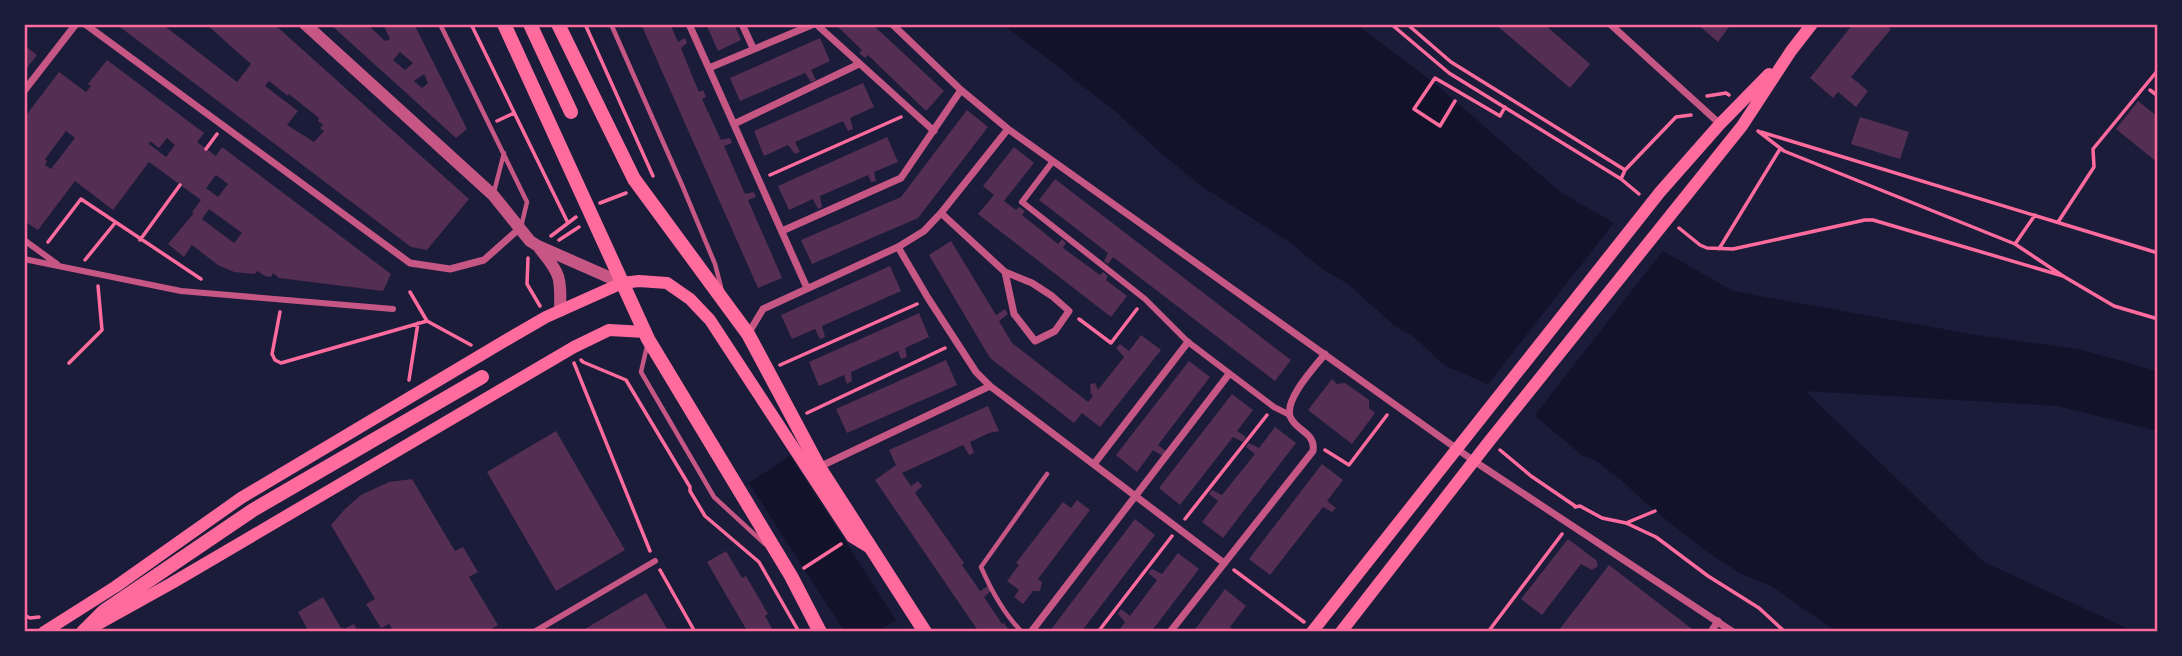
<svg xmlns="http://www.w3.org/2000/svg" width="2182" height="656" font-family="Cabin,sans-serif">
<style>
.water{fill:#12122b}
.pier{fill:#1b1b3a}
.building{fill:#542f53;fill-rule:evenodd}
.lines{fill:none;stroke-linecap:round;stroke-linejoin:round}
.path{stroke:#ff6b9d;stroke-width:3.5}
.service{stroke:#c65784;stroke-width:4.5}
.pedestrian{stroke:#c65784;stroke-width:6}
.minor{stroke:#c65784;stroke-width:7}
.tertiary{stroke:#c65784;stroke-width:12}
.secondary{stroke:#ff6b9d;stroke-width:12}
.primary{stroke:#ff6b9d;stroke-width:14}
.neatline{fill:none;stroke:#ff6b9d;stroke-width:2.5}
</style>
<rect width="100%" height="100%" fill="#1b1b3a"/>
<path class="water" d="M 1004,25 L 1358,25 L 1439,87 L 1560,192 L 1733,291 L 1976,335 L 2078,349 L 2157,371 L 2157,431 L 2058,406 L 1805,391 L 1984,562 L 2133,631 L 1836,631 L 1771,586 L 1741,574 L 1706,551 L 1649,506 L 1620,479 L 1595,460 L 1583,456 L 1536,417 L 1483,382 L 1445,366 L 1414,337 L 1396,327 L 1348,284 L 1321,268 L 1291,243 L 1203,187 L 1163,155 L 1115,111 Z
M 790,456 L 896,620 L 878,631 L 844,631 L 749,483 Z"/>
<path class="pier" d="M 1616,220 L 1665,248 L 1532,419 L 1485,388 Z"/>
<path class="building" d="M 116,24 L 162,24 L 237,82 L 251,64 L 206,24 L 274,24 L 469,199 L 427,250 L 411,247 ZM 269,81 L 288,96 L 289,94 L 319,118 L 318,121 L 323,125 L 320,128 L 324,131 L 314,142 L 287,125 L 298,111 L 265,86 Z
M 330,24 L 360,24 L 363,27 L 367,24 L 385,41 L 390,39 L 383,24 L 414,24 L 467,129 L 456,138 ZM 400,52 L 413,63 L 405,70 L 393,60 ZM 424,74 L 428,83 L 422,88 L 414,81 Z
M 641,24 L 670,24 L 678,42 L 685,38 L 687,43 L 681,48 L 691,73 L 699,92 L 703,90 L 706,97 L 702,99 L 721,140 L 730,138 L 732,143 L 724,146 L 745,194 L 754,192 L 756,197 L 748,200 L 782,278 L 758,288 Z
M 706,24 L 734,24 L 741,40 L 718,51 Z
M 835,24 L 872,24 L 944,91 L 926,111 L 868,55 L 865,58 L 859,53 L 862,50 Z
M 1495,24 L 1544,24 L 1590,64 L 1570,88 Z
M 1697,24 L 1731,24 L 1718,42 Z
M 1853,24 L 1885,24 L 1891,29 L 1851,77 L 1868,91 L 1856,107 L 1838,92 L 1833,98 L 1810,78 Z
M 820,38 L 830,61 L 811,70 L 816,80 L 811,82 L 805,73 L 740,101 L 730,78 Z
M 24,45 L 37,55 L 24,72 Z
M 107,60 L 204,133 L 197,142 L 216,156 L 222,147 L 391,274 L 383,291 L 279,278 L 273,273 L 271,277 L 265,276 L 257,271 L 255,274 L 234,272 L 218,265 L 192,245 L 184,257 L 168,244 L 194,213 L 192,212 L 201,200 L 149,162 L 113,210 L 75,181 L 38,230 L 24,221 L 24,118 L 59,72 L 86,92 L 91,86 L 88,84 ZM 66,131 L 75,138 L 51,169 L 45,165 L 47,162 L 45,159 ZM 167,138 L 175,145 L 166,157 L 149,144 L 150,141 L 159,148 ZM 216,175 L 228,184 L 218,197 L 206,188 ZM 209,209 L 242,233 L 234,243 L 202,219 Z
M 863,83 L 874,107 L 850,118 L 853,129 L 848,131 L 843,121 L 795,142 L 800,152 L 795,154 L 788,145 L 764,156 L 754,131 Z
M 2138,101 L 2158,117 L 2158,163 L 2116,129 Z
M 967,110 L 988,127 L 918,218 L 812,264 L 801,240 L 901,197 Z
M 1860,117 L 1909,132 L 1900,159 L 1851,144 Z
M 887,137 L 898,162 L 874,172 L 876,181 L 871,182 L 868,175 L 820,196 L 822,207 L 818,209 L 813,199 L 789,210 L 778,186 Z
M 1014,147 L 1034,163 L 1004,201 L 1016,210 L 1019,207 L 1025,211 L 1022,215 L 1058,244 L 1062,239 L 1066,243 L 1063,248 L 1100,275 L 1103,272 L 1108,276 L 1106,280 L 1127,296 L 1111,317 L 978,214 L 994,195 L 983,186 Z
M 1055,179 L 1291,360 L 1275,381 L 1113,257 L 1108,264 L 1104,261 L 1108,253 L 1039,200 Z
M 951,241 L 996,315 L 1005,309 L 1008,314 L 999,321 L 1012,343 L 1088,402 L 1093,396 L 1091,394 L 1090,384 L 1095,383 L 1098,390 L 1124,357 L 1116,348 L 1120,344 L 1129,351 L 1141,335 L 1161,350 L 1100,427 L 1082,413 L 1074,423 L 990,358 L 929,255 Z
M 890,266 L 901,291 L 822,326 L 825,337 L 820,339 L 815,329 L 792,339 L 781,315 Z
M 919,313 L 929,337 L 905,348 L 907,357 L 901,359 L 898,351 L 851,372 L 852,381 L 847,384 L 844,375 L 819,386 L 809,362 Z
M 946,360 L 957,385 L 847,433 L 836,409 Z
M 1189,361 L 1210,377 L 1158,445 L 1166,451 L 1163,456 L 1153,450 L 1137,472 L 1116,455 Z
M 1332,379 L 1337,384 L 1345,383 L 1369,400 L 1369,408 L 1375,413 L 1352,444 L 1308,410 Z
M 1232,394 L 1253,410 L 1237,431 L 1246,437 L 1243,442 L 1233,437 L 1180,505 L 1159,488 Z
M 988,406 L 999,431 L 989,433 L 970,442 L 974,453 L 969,455 L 963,445 L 902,473 L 911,486 L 918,481 L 922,486 L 915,493 L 964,563 L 962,565 L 980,591 L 988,586 L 991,591 L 984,597 L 1002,624 L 1004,623 L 1010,632 L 979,632 L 875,480 L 896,465 L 889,450 Z
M 1275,427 L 1296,443 L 1223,538 L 1202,522 L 1218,501 L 1209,494 L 1212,490 L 1222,495 L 1255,454 L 1246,447 L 1249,443 L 1259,448 Z
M 556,431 L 625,550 L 556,591 L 487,472 Z
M 1322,464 L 1343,480 L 1327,501 L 1336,508 L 1332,512 L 1323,507 L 1270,575 L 1249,559 Z
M 412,479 L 455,551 L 463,547 L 478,572 L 469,577 L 498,625 L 486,632 L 394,632 L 389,624 L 381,628 L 366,604 L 375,599 L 331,525 L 346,508 L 361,495 L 389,482 Z
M 1077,500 L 1090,510 L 1038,579 L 1042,582 L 1040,591 L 1033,591 L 1023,604 L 1014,597 L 1019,590 L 1007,581 L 1019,565 L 1016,563 L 1063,502 L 1071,508 Z
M 1135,519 L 1155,535 L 1081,632 L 1049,632 Z
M 1568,539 L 1596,560 L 1598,566 L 1592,570 L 1581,564 L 1542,615 L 1521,599 Z
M 726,551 L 742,578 L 746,576 L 768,614 L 765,616 L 774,632 L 748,632 L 729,600 L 707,562 Z
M 1178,553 L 1199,569 L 1151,632 L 1118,632 L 1125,622 L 1118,614 L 1121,609 L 1130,616 L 1157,580 L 1148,573 L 1152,569 L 1162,574 Z
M 1609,565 L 1692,629 L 1690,632 L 1561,632 L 1559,630 Z
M 1225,589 L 1246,606 L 1230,627 L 1236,632 L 1193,632 Z
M 646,593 L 669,632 L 580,632 L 637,598 Z
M 323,597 L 341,628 L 343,627 L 344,629 L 354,624 L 358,632 L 309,632 L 298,612 Z"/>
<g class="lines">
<path class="path" d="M 471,24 L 568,223
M 585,24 L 653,176
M 1391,24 L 1449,73 L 1621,179
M 1407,24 L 1451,62 L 1625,170 L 1676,117 L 1691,115
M 2150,90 L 2158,96
M 1707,96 L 1726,93 L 1729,95
M 1455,101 L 1440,126 L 1414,109 L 1435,78 L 1500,116 L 1505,107
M 497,121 L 514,113
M 1758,131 L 1784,151 L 2015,244 L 2063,276 L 2114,306 L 2158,319
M 1761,132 L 2158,253
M 206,149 L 217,134
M 1625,170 L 1621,179 L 1639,194
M 770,175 L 901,117
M 600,203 L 626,193
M 2058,222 L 2094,167 L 2093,149 L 2158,70
M 1679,228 L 1700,245 L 1707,248 L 1733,249 L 1865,220 L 1873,220 L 2063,276
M 551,236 L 576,217
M 140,240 L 180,185
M 559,240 L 579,227
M 48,242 L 81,199 L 201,279
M 2015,244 L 2035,215
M 1719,249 L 1780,149
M 528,258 L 527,284 L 540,306
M 85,260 L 115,223
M 410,292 L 427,321 L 471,345
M 280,312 L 272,354 L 275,360 L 281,363 L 427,321
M 1079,319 L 1111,343 L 1137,309
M 581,360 L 583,362 L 626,380 L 690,487 L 690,491 L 705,516 L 759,562 L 799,632
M 69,363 L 102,330 L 98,286
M 574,363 L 650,551
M 780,365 L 917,304
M 409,380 L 418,323
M 807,413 L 945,348
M 1325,450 L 1349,465 L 1387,415
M 1500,450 L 1531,476 L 1575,506
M 1575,507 L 1580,506 L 1602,518 L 1626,523 L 1656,537 L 1708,576 L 1759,608 L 1785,632
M 1185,519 L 1267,415
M 1626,523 L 1655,511
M 804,568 L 841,544
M 660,570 L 695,632
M 1234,570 L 1304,622
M 24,615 L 30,618 L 39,617
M 1098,632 L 1172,536
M 1488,632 L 1562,534"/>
<path class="service" d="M 440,24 L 527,202 L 521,227
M 611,24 L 682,185 L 715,264 L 722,291
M 494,192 L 504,153
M 647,346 L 641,372 L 714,497 L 765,544
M 1022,632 C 1004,614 991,590 981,567 L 1047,474"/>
<path class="pedestrian" d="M 1053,161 L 1022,202 L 1145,299 L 1188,342 L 1274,407 L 1290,415
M 24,240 L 57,264
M 24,259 L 181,291 L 393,309
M 534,632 L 655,561"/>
<path class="minor" d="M 85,24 L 410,263 L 450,269 L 484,260 L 520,228
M 689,24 L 807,288
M 742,24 L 753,48
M 816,24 L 934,131
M 892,24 L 961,90 L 1008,129 L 1474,461 L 1733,632
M 1610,24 L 1720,124
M 709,68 L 814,24
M 24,91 L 76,24
M 734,124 L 859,64
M 941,213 L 1005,272 L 1032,283 L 1052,296 L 1069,311 L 1055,331 L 1035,341 L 1014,314 L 1005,272
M 782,231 L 901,178 L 961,90
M 898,247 L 928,298 L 976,372 L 990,386 L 1224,563
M 748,334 L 763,309 L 898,247 L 924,231 L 941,213 L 1008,129
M 1094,464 L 1188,342
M 819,467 L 990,386
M 1031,632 L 1229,374
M 1170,632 L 1313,451 C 1316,432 1295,431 1290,416 C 1285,398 1315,367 1325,354
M 1711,632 L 1718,621"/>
<path class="tertiary" d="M 305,24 L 493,195 L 530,241 L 538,246 L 622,283
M 540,249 C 561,274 561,278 560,311"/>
<path class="secondary" d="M 91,628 L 172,583 L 574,347 L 609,330 L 645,332
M 44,632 L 115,587 L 241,498 L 508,339 L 546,317 L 622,283 L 639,281 L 667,283 L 690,299 L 710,320 L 852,537 L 870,548
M 1312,632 L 1660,192 L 1720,124 L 1769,74
M 1341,632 L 1487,444 L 1742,126 L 1791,51 L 1812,24"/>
<path class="primary" d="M 504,24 L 648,339 L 791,576 L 820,632
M 530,24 L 571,112
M 558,24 L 634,179 L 748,334 L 819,467 L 925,632
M 83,632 L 104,611 L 253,510 L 482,377"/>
</g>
<rect width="2182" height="656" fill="none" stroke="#1b1b3a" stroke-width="52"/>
<rect x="26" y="26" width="2130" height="604" class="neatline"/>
</svg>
